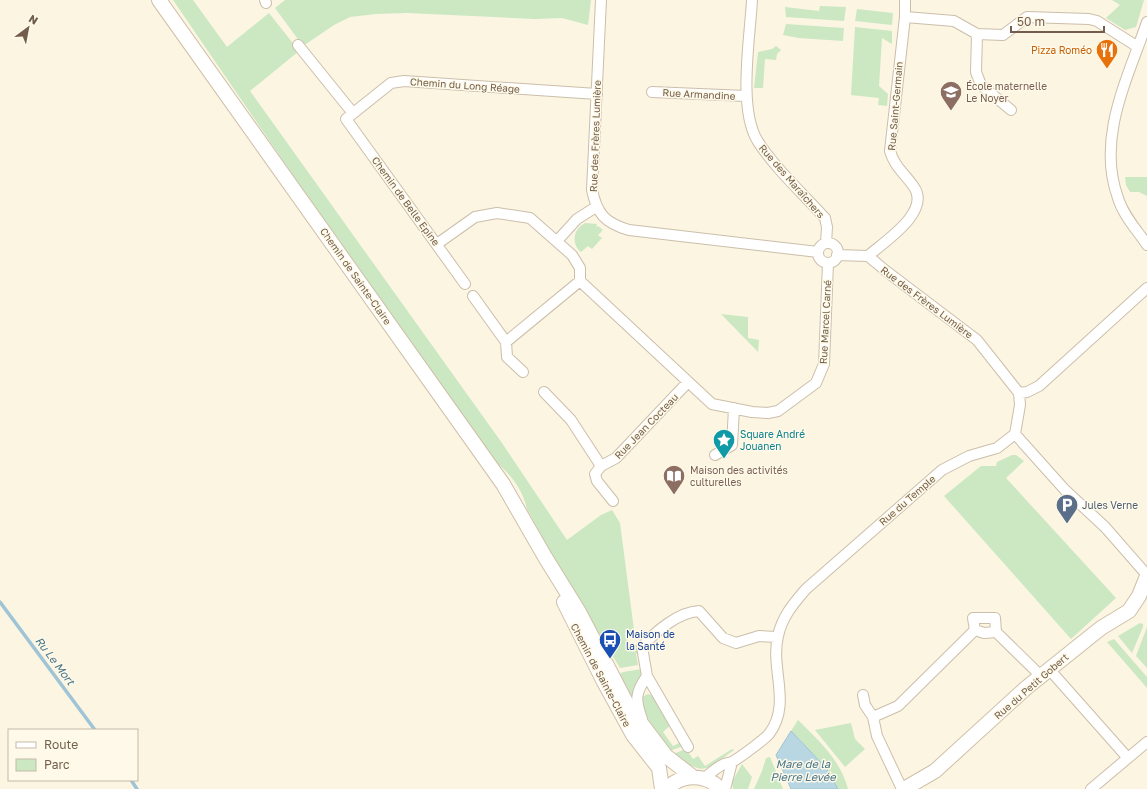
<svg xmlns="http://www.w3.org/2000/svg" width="1147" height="789" font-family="'Golos Text',sans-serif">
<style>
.green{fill:#cbe8c2}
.water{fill:#b8d7e3;stroke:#9fc4d5}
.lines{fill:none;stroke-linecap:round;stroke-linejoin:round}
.stream{stroke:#9fc4d5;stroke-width:3.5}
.street-casing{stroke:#ccbeaa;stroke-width:12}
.secondary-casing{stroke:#cfbfa8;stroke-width:16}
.street{stroke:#fff;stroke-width:10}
.secondary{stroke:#fff;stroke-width:14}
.labels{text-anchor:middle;stroke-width:3;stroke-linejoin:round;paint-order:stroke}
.food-label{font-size:10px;fill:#c56008;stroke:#fef9e8;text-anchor:end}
.street-label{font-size:10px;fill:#725e4a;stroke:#fef9e8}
.education-label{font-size:10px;fill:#785e54;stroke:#fef9e8;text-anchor:start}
.culture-label{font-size:10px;fill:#0d838f;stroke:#fef9e8;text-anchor:start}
.service-label{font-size:10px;fill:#4e5e75;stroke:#fef9e8;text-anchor:start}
.transit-label{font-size:10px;fill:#164399;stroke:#fef9e8;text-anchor:start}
.water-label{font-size:11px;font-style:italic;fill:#48768b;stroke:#fef9e8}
</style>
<rect width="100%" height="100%" fill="#fbf5e2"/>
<path class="green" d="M 173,0 L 193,0 L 227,47 L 269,13 L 299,51 L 250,91 L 502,443 L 567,540 L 601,515 L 612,510 L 620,523 L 634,630 L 625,633 L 629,646 L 638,644 L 639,651 L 636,654 L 638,665 L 620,668 L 608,648 L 604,649 L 527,509 C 522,489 512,476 497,463 L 297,181 Z
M 285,0 L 591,0 L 588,25 L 562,18 L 535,19 L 407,13 L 376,14 L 350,17 L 334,25 L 303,46 L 275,8 Z
M 1112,0 L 1144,0 L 1136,27 L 1125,30 L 1106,18 L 1120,5 Z
M 820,6 L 846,7 L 844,21 L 786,17 L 785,7 L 819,11 Z
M 857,9 L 893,13 L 892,25 L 855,21 Z
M 786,24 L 844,28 L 843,41 L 799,38 L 783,35 Z
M 855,27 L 892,31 L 892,44 L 882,38 L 879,86 L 888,94 L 887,106 L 878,105 L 879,98 L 851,95 Z
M 776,46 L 781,50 L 777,54 L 776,60 L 765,59 L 763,88 L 754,88 L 758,52 L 772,49 Z
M 1125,177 L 1147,177 L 1147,196 L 1139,192 L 1130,192 L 1126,185 Z
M 585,223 L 597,224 L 596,227 L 598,226 L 603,230 L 598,235 L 602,238 L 592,249 L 588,246 L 581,252 C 571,244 573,229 585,223 Z
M 721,314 L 748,317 L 748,338 L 759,340 L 758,352 Z
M 1012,455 L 1016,455 L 1024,461 L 1006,478 L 1116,598 L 1071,639 L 944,496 L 981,466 L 996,466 L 997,462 Z
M 1140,623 L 1143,624 L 1143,627 L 1132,653 L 1118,636 Z
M 1147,627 L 1147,668 L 1136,656 Z
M 1114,639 L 1147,677 L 1147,688 L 1107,642 Z
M 642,669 C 643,678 632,683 633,696 L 630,696 L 618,675 L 623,672 Z
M 648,694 L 654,696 L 671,725 L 663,732 L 673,746 L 681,742 L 683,746 L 670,751 C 660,736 641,716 642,697 Z
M 798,720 C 819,741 840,759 848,789 L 838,789 L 826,768 L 791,731 Z
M 851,723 L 855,739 L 865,749 L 845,767 L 815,730 Z
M 686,749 L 693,759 L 698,756 L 705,766 L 732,749 L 734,750 C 704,771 706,777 673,754 Z
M 770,757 L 783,789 L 754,789 L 762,771 L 766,758 Z
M 742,764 L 752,777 L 748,789 L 733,789 L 732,782 Z"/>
<path class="water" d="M 791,731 L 826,768 L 838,789 L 791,789 L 776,755 Z"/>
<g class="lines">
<path class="stream" d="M 0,602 L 95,730
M 131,780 L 137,789"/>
<g class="street-casing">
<path id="street" d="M 265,0 L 266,3
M 601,0 L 592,190 C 597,214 605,223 629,230 L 818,252
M 752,0 C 750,38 738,107 757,140 C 772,165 805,196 825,218 L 827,227 L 826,243
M 905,17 L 954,21 L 977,34 L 1003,35 L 1027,17 L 1089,19 L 1097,21 L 1138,47
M 1147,22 C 1128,78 1096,138 1118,198 C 1123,215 1137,230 1147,245
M 977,34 L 976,72 L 981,85 L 1011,110
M 298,45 L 352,112
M 652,92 L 746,96
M 557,241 L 577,219 L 596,207
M818 253a10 10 0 1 1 20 0a10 10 0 1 1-20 0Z
M 437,244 L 475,217 L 497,213 L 530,218 L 572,255 L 580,268 L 580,281
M 837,255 L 868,256 L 886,271 L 977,340 L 1019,393
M 868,256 C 885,241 931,212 914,187 C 905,174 894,166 890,151 L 905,17 L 905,0
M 580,281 L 712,404 L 752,412 L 768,413 L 778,411 L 816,383 L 824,364 L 828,263
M 465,284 L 346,119 L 391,83 L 404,81 L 597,94
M 473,296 L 506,342 L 507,357 L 523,372
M 506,342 L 580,281
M 544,392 L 571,420 L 601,466
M 1015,434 L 1065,490 L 1105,527 L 1147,575
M 715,455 L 732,445 L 734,408
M 601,466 L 616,458 L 688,382
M 601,466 L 595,474 L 597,481 L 613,501
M 975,630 L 973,618 L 995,618 L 996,632
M 1049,669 L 1127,757
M 863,695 L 865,705 L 873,717
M 642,719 C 635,700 635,693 647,676
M 688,747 L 647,676 L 642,647 C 655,632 678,612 699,611 L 723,638 L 736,643 L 759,636 L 777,637
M 704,778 C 710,774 717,767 724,764 C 726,763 730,763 732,762 C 739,758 764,740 769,734 C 792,704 770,669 778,636 C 782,617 793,604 806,589 L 942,470 L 969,456 L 997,448 L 1015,434 L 1020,405 L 1019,393 L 1027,392 L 1039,386 L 1147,288
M 725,789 L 732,762
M 902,789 L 877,736 L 873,717 L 898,706 L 975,630 L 984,633 L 996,632 L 1041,676
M 1091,789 L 1147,742"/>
</g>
<g class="secondary-casing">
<path id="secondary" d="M 159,0 L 503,484 L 545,557 L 579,612 L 628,706 L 666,756 L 693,777
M 564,602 L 604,682 L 633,735 L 659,768 L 662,789
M 667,789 C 682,773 706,774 721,789
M 904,789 L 935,771 L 1026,688 L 1101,628 L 1129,611 L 1139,596 L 1147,576"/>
</g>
<use href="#street" class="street"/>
<use href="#secondary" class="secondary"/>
</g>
<defs>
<g id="restaurant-pin" transform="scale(1.15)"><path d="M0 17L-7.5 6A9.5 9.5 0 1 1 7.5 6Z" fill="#e8710a" stroke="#fef9e8"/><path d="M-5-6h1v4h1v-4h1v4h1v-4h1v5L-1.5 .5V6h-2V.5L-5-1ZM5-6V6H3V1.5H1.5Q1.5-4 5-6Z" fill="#fff"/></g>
<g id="school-pin" transform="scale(1.15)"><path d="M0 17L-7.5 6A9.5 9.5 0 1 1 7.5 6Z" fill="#8d6e63" stroke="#fef9e8"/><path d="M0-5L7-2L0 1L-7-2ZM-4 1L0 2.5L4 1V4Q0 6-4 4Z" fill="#fff"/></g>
<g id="sight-pin" transform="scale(1.15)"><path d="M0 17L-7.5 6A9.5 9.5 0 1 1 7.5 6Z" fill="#0f9aa8" stroke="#fef9e8"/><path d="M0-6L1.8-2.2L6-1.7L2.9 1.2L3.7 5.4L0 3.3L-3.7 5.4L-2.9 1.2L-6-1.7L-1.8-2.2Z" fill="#fff"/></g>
<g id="library-pin" transform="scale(1.15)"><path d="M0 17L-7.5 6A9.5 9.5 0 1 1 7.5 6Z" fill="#8d6e63" stroke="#fef9e8"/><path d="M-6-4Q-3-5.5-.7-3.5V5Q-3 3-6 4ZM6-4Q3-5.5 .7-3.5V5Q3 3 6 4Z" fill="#fff"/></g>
<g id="parking-pin" transform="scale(1.15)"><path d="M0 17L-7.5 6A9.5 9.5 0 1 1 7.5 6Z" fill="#5c6f8a" stroke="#fef9e8"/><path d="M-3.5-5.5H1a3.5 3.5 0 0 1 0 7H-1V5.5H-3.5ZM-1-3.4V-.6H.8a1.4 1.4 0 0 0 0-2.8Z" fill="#fff"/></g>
<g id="bus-pin" transform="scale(1.15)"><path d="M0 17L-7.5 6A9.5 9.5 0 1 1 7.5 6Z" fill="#1a4fb4" stroke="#fef9e8"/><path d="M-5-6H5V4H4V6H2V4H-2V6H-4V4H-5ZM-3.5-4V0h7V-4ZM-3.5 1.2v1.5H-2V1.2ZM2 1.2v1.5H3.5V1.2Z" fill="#fff"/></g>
</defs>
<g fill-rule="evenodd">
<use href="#restaurant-pin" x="1107" y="50"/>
<use href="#school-pin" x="951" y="92"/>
<use href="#sight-pin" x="724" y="440"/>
<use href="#library-pin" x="674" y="476"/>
<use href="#parking-pin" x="1067" y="505"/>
<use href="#bus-pin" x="610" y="640"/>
</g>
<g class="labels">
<g class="food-label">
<text x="1092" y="54">Pizza Roméo</text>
</g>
<g class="street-label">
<text transform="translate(465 85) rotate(4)" y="4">Chemin du Long Réage</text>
<text transform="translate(699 94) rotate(3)" y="4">Rue Armandine</text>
<text transform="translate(895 106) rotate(-85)" y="4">Rue Saint-Germain</text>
<text transform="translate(595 136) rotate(-88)" y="4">Rue des Frères Lumière</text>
<text transform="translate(792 181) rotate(49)" y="4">Rue des Maraîchers</text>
<text transform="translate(406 201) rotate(54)" y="4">Chemin de Belle Epine</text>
<text transform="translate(356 276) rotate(55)" y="4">Chemin de Sainte-Claire</text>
<text transform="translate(927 302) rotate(37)" y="4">Rue des Frères Lumière</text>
<text transform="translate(825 322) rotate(-87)" y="4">Rue Marcel Carné</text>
<text transform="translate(646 426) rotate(-46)" y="4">Rue Jean Cocteau</text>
<text transform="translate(907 500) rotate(-41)" y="4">Rue du Temple</text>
<text transform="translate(601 675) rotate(62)" y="4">Chemin de Sainte-Claire</text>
<text transform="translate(1031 686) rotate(-41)" y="4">Rue du Petit Gobert</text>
</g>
<g class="education-label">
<text x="966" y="90">École maternelle<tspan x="966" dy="12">Le Noyer</tspan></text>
<text x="690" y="474">Maison des activités<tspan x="690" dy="12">culturelles</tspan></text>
</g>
<g class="culture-label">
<text x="740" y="438">Square André<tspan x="740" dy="12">Jouanen</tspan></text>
</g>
<g class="service-label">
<text x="1082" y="509">Jules Verne</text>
</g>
<g class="transit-label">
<text x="626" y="638">Maison de<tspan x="626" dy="12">la Santé</tspan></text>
</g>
<g class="water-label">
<text transform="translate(55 661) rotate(53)" y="4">Ru Le Mort</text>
<text x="803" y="768">Mare de la<tspan x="803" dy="13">Pierre Levée</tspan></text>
</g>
</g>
<rect x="8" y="729" width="130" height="52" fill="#fef9e8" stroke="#c6bba9"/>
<rect x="16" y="742" width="20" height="6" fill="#ffffff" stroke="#c6bba9"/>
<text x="44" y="749" font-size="12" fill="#725e4a">Route</text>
<rect x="16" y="759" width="20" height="12" fill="#cbe8c2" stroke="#c6bba9"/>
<text x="44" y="769" font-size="12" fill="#725e4a">Parc</text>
<g transform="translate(28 28) rotate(32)" stroke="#fef9e8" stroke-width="3" paint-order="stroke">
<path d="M0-3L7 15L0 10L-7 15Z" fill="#725e4a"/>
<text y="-6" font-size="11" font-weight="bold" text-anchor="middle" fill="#725e4a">N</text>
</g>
<path d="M1011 26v6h93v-6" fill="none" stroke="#725e4a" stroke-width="2"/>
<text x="1017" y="26" font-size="12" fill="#725e4a" stroke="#fef9e8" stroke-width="3" paint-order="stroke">50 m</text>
</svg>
